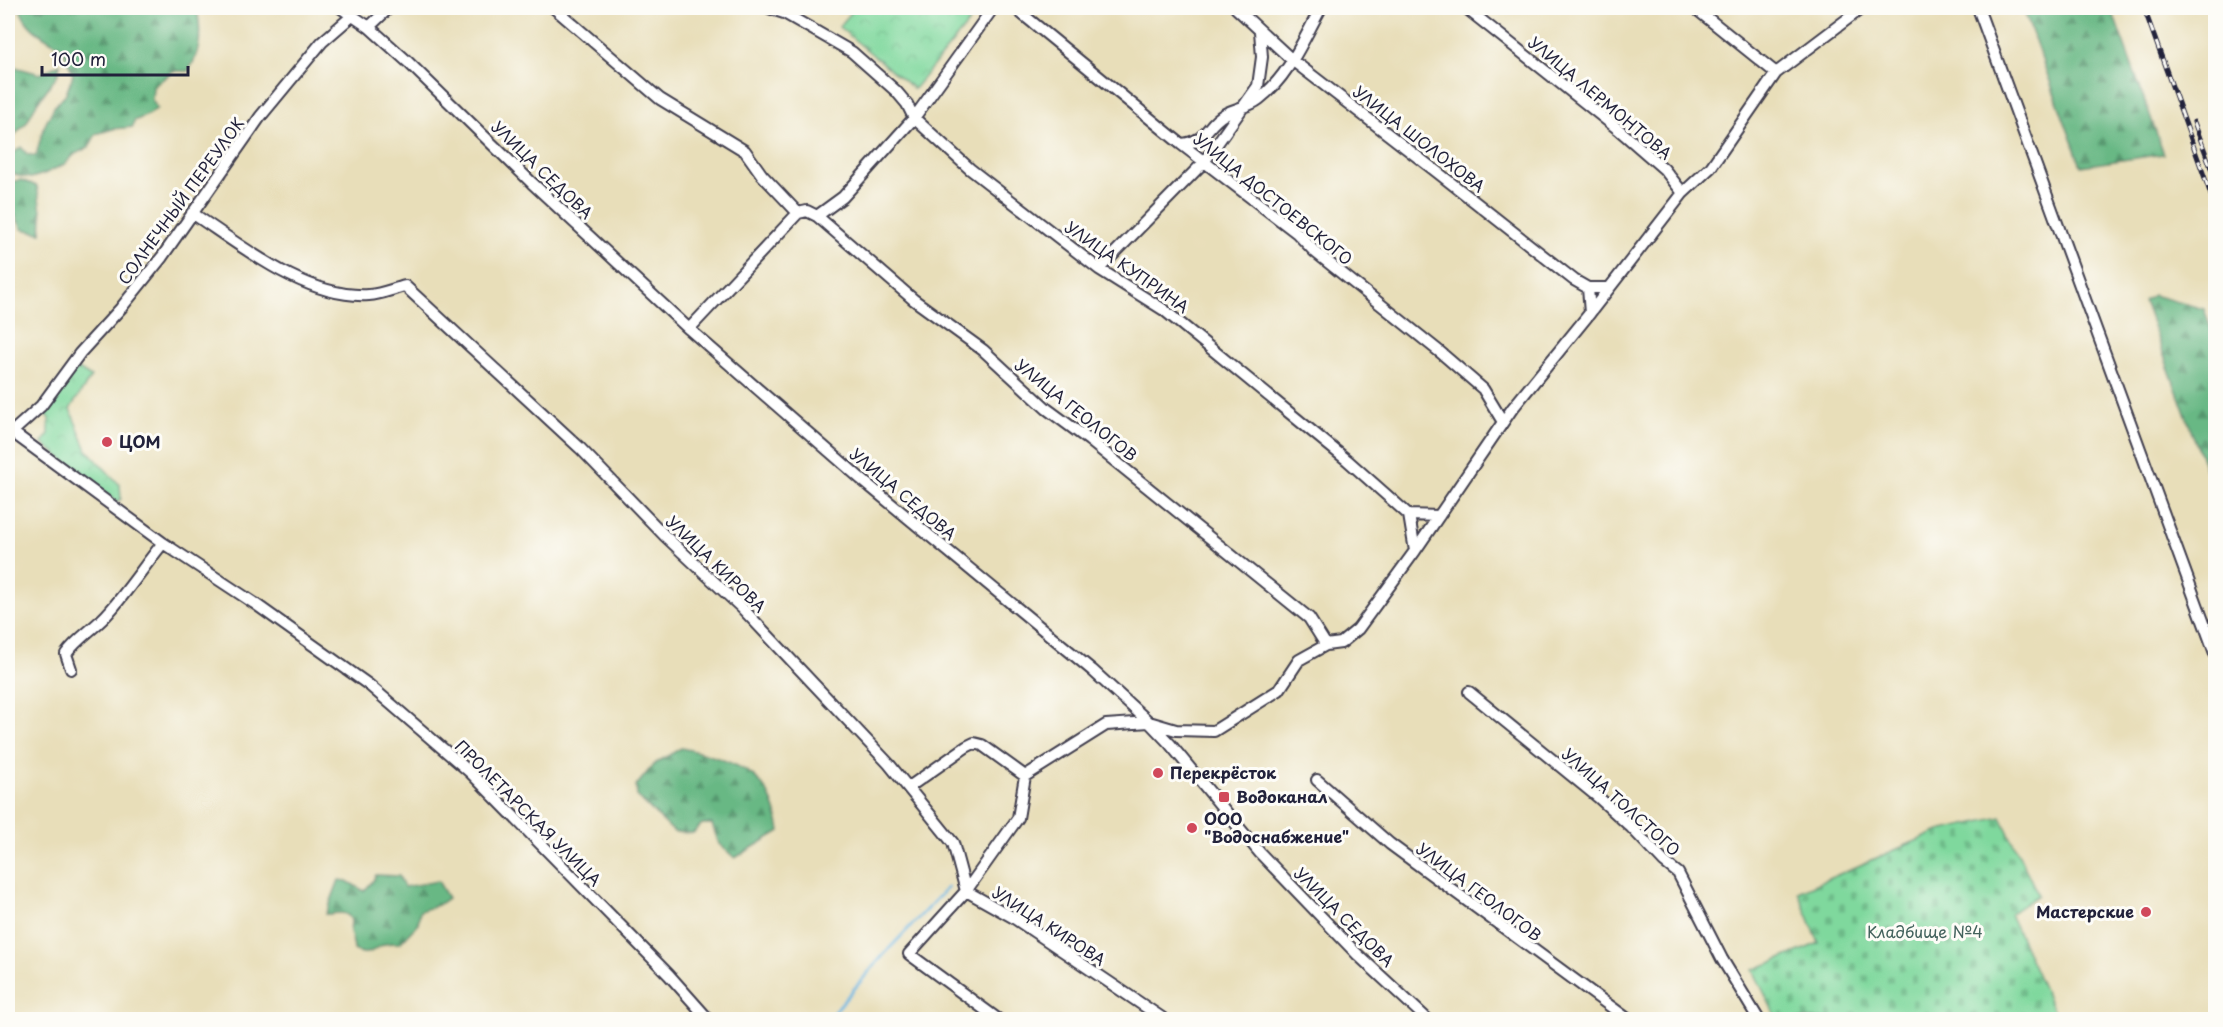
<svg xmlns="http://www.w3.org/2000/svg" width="2223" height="1027" font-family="'Playpen Sans',sans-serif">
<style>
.forest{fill:url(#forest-firs);stroke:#446d60;stroke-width:1.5}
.cemetery{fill:url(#cemetery-stones);stroke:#507d6c;stroke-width:1.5}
.park{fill:url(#park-crowns);stroke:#507d6c;stroke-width:1.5}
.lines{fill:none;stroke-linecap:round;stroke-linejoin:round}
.stream{stroke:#66b3df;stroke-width:3}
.minor-casing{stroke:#403e4e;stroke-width:14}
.minor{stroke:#fff;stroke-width:10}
.rail-casing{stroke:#22223b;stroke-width:5}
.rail{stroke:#fdfcf7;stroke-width:3;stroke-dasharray:9;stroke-linecap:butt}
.poi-dot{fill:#d1495b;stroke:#fdfcf7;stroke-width:2}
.labels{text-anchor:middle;stroke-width:6;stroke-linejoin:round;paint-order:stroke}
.street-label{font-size:16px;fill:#22223b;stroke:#fdfcf7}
.poi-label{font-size:16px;font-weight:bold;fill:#22223b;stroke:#fdfcf7;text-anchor:start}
.park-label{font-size:16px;fill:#43625d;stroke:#fdfcf7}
</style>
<defs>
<pattern id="forest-firs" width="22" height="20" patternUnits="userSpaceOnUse" patternTransform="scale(1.5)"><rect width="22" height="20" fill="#67b884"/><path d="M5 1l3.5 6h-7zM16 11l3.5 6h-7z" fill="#54956d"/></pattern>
<pattern id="cemetery-stones" width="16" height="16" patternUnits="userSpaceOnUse" patternTransform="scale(1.5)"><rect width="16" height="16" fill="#7fd89d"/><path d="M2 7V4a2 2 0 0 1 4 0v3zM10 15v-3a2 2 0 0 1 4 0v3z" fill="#6db988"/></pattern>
<pattern id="park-crowns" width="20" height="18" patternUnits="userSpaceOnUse" patternTransform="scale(1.5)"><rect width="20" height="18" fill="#7fd89d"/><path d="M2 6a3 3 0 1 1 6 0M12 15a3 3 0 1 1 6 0" fill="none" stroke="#6db988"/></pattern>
</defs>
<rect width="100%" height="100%" fill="#fdfcf7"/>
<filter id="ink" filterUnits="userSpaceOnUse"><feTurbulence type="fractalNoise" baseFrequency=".0167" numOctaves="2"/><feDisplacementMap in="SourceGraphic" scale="12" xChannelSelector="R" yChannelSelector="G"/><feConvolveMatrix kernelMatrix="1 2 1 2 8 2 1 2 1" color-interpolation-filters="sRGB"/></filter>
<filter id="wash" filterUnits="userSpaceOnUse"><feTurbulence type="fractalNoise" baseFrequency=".008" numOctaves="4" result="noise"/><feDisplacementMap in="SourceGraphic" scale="24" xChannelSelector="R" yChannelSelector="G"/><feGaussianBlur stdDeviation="1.35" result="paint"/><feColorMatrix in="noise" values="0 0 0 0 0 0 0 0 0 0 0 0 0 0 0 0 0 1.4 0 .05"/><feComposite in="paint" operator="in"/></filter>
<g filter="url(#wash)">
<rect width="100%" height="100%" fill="#e8deb9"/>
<path class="forest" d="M 20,8 L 197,8 C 201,31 202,52 188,71 L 173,71 L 153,87 L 152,100 L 157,108 L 150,114 L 134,121 L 133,127 L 113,129 L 96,134 L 89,147 L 75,154 L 65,164 L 44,174 L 31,178 L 19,176 L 12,173 L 8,165 L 9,157 L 21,147 L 27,154 L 36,156 L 43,129 L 54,107 L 66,94 L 73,75 L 63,48 C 46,38 25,29 20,8 Z
M 2023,8 L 2111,8 L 2164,154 L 2081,166 Z
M 60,64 L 58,74 L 37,103 L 27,122 L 8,142 L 8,65 L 40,74 Z
M 21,180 L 37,186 L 42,217 L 41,233 L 22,229 L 14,213 L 8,209 L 8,182 Z
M 2153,295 L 2204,309 L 2215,340 L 2215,495 L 2144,301 Z
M 681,748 C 702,752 743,764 758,780 C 772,794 777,813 780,831 L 735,858 L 719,844 L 712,824 L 702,824 L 693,833 L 674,832 L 637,796 L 636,786 L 654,764 Z
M 376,875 L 399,876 L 404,887 L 438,881 L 448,898 L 438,905 L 420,911 L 418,924 L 400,943 C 396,943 390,943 385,944 C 371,949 371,958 354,950 C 354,942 351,938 350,931 C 350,928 351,925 351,921 C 348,909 336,914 326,914 L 339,880 L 347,881 L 364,891 L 372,882 Z"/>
<path class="cemetery" d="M 2001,817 L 2038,895 L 2010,914 L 2057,1019 L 1777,1019 L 1753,970 L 1819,943 L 1798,892 L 1939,831 Z"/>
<path class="park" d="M 855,8 L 981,8 L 914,89 L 839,27 Z
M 77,368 L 91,377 L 70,409 L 87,450 L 120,485 L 121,499 L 116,502 L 42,443 L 49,434 L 49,418 L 43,413 Z"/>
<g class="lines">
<path class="stream" d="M 827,1020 L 887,951 L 948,887"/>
</g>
</g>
<g filter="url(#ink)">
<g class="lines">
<g class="minor-casing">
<path id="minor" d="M 341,8 L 369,27 L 408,62 L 532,183 L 689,329 L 861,479 L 1092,670 L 1149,722 L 1170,744 L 1260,853 L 1357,954 L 1428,1020
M 554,8 L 660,99 L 745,151 L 762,175 L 798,213
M 769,8 L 784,13 L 852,52 L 896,91 L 907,104 L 914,118 L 970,169 L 1099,269 L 1164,310 L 1347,460 L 1409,515 L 1415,551
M 1015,8 L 1181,144 L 1297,233 L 1314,251 L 1440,352 L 1483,389 L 1503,422
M 1236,8 L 1292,60 L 1437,172 L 1574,280 L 1588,288
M 1466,8 L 1618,129 L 1664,169 L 1683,193
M 1695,8 L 1776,73
M 1978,8 L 2216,656
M 369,27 L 389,8
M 1181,144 C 1208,142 1205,125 1225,114 C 1236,108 1249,107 1259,99 C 1289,76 1303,40 1321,8
M 192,213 C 242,246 306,299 369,295 C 381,294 393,289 405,286 L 580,448 L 665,536 L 742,608 L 889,764 L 953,843 L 966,891 L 1014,918 L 1165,1020
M 817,216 L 843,197 L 914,118 L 993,8
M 1099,269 L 1204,162 L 1258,86 L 1262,57 L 1260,31
M 1590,313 L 1683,193 L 1711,167 L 1776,73 L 1862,8
M 689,329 L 798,213 L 807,211 L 817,216 L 914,300 L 983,350 L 1047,409 L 1089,440 L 1309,618 L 1326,645
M 8,429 L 163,543 L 254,603 L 369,685 L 471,773 L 669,975 L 709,1020
M 11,433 L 41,406 L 80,353 L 121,308 L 162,257 L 260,117 L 322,42 L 352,16
M 1409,515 L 1439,516
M 71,669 L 66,654 C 78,637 97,627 110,611 C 129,589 145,565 163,543
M 1469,692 L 1598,797 L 1631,827 L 1664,862 L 1678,873 L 1722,959 L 1759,1020
M 1317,780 L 1390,844 L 1629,1020
M 909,787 L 966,747 L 974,743 L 982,745 L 1025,776 L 1106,725 L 1149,722 L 1176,730 L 1214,731 L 1279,690 L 1299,660 L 1326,645 L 1341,643 L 1358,629 L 1415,551 L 1512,409 L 1590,313 L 1588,288 L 1608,288
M 999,1020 L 909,954 L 966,891 L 1018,818 L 1025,776"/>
</g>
<use href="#minor" class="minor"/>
<g class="rail-casing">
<path id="rail" d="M 2144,8 L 2216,209
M 2194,122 L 2216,181"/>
</g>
<use href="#rail" class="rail"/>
</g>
</g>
<g class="poi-dot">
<circle cx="107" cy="442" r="6"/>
<circle cx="1158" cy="773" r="6"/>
<rect x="1218" y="791" width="12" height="12" rx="3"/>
<circle cx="1192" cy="828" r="6"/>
<circle cx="2146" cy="912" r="6"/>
</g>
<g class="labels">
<g class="street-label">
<text transform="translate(1600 98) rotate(40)" y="6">УЛИЦА ЛЕРМОНТОВА</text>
<text transform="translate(1419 139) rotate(38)" y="6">УЛИЦА ШОЛОХОВА</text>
<text transform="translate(542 170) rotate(44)" y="6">УЛИЦА СЕДОВА</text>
<text transform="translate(1273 199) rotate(39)" y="6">УЛИЦА ДОСТОЕВСКОГО</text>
<text transform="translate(181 201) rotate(-54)" y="6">СОЛНЕЧНЫЙ ПЕРЕУЛОК</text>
<text transform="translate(1127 267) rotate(35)" y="6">УЛИЦА КУПРИНА</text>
<text transform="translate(1076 410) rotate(39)" y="6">УЛИЦА ГЕОЛОГОВ</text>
<text transform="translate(903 494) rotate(40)" y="6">УЛИЦА СЕДОВА</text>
<text transform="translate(716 564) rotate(44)" y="6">УЛИЦА КИРОВА</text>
<text transform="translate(1621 802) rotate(42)" y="6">УЛИЦА ТОЛСТОГО</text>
<text transform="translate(528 813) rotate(45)" y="6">ПРОЛЕТАРСКАЯ УЛИЦА</text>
<text transform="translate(1479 892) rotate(37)" y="6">УЛИЦА ГЕОЛОГОВ</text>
<text transform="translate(1344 917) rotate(45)" y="6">УЛИЦА СЕДОВА</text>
<text transform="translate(1049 926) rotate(33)" y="6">УЛИЦА КИРОВА</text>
</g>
<g class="poi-label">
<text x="119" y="448">ЦОМ</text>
<text x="1170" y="779">Перекрёсток</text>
<text x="1236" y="803">Водоканал</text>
<text x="1204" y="825">ООО<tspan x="1204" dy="18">"Водоснабжение"</tspan></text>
<text x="2134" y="918" text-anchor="end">Мастерские</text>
</g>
<g class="park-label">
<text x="1925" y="938">Кладбище №4</text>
</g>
</g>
<rect width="2223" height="1027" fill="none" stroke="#fdfcf7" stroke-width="30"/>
<path d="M42 66v9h146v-9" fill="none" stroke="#22223b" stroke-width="3"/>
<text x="51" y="66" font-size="18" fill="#22223b" stroke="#fdfcf7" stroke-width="4.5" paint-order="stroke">100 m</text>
</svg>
